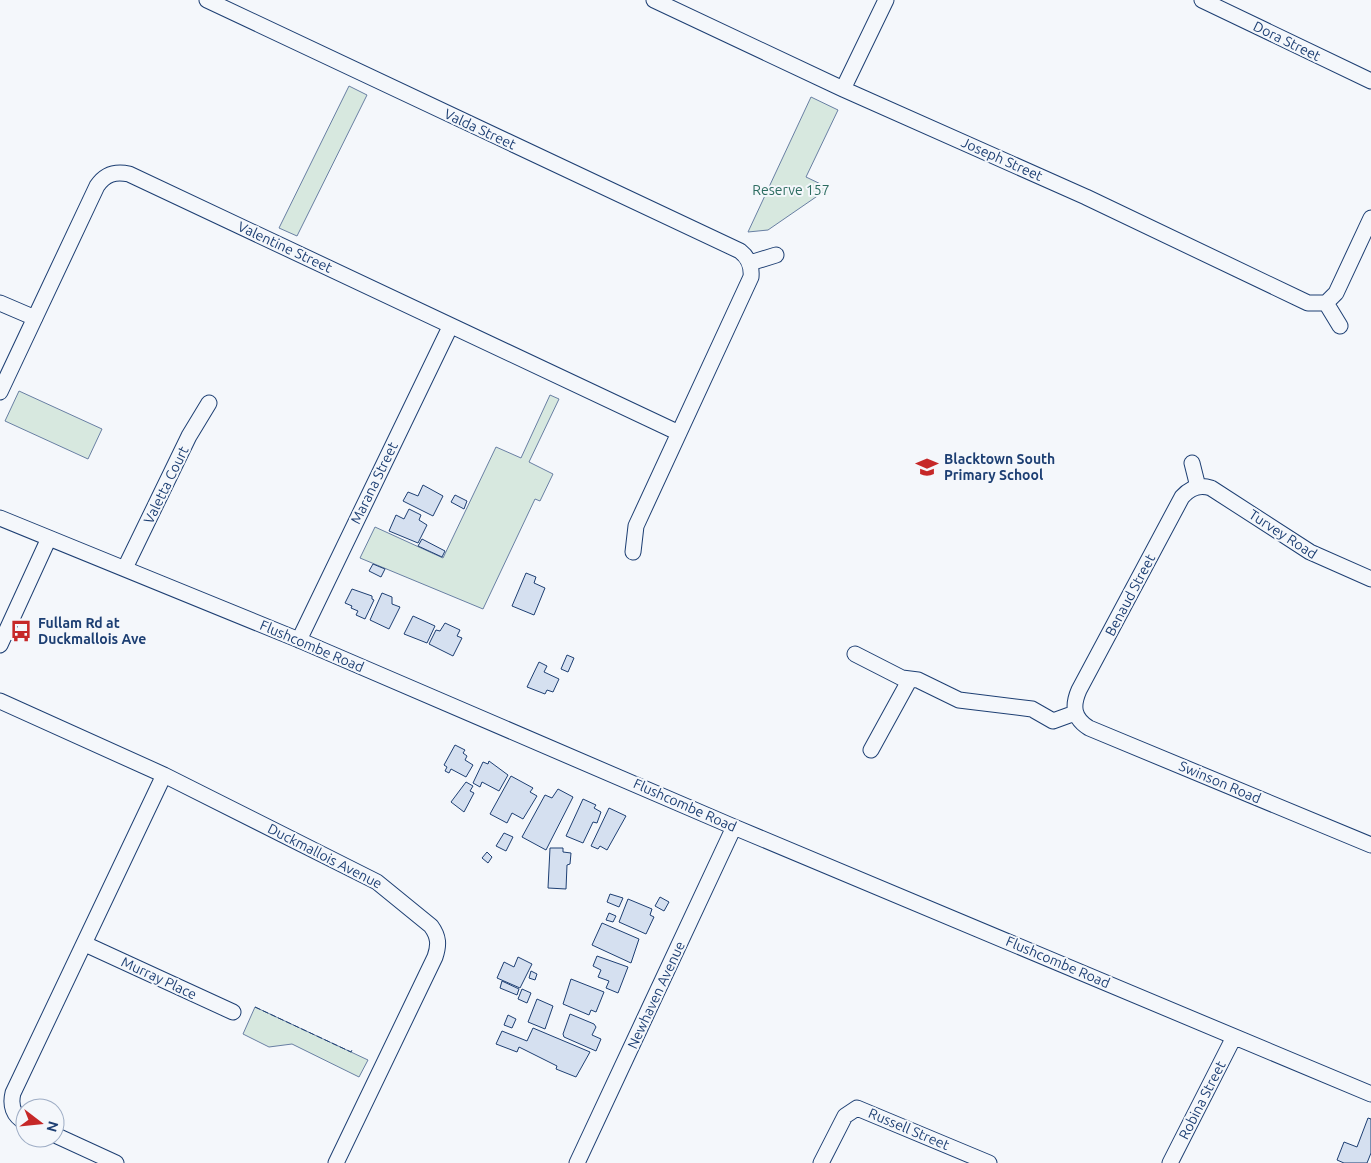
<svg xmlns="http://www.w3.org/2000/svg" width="1371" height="1163" font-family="Ubuntu,sans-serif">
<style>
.green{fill:#d7e8df;stroke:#687fa3}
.building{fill:#d5e0f0;stroke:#1d3f73}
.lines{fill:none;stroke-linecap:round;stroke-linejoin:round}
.minor-casing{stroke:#1d3f73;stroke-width:17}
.minor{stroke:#f4f7fb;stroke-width:15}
.fence{stroke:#1d3f73;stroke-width:1;stroke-dasharray:6 2.5;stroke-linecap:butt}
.labels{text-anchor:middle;stroke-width:4;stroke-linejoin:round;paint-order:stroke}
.street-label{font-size:14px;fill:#1d3f73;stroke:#f4f7fb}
.park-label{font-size:14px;fill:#2c6c60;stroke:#f4f7fb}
.poi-label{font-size:14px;font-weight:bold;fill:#1d3f73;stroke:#f4f7fb;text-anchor:start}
</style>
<rect width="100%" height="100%" fill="#f4f7fb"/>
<path class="green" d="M 349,86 L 367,95 L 297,236 L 279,228 Z
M 811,97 L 838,110 L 806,177 L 829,188 L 768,230 L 748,232 Z
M 19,391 L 102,429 L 88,459 L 5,421 Z
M 550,395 L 559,399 L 529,462 L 553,474 L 540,501 L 535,499 L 483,609 L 360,558 L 375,527 L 443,558 L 496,447 L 521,458 Z
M 255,1007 L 368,1060 L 359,1077 L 292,1044 L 269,1047 L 243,1034 Z"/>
<path class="building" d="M 423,485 L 443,496 L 433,516 L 403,501 L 408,492 L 418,496 Z
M 455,495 L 467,501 L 464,509 L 451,502 Z
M 409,509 L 421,515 L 419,520 L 427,525 L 418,543 L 389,531 L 396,515 L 404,519 Z
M 422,539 L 445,551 L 442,557 L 418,546 Z
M 373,564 L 385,569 L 381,577 L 369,571 Z
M 526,573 L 536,577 L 534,583 L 545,588 L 534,615 L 512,606 Z
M 352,589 L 372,596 L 372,599 L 374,600 L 365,619 L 356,615 L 358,611 L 351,608 L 352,606 L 345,603 Z
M 382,593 L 392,597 L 392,604 L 400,607 L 389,629 L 370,620 Z
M 413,616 L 435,626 L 427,643 L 404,634 Z
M 445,623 L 460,630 L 457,636 L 462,638 L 453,656 L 429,644 L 436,630 L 440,631 Z
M 567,655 L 574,658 L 568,672 L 561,669 Z
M 539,662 L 547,666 L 544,672 L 559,679 L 553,692 L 547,690 L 545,694 L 527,687 Z
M 455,745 L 465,750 L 463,753 L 467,756 L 465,760 L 473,765 L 466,777 L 451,769 L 449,773 L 445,771 L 447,767 L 444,765 Z
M 489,761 L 508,775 L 499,791 L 482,782 L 480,787 L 473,783 L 483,762 L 488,764 Z
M 511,776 L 533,788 L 530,792 L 537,796 L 523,819 L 512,813 L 507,823 L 490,814 Z
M 466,782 L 473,786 L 470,791 L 474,793 L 464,812 L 451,802 Z
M 558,789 L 573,797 L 546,850 L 522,837 L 545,795 L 552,798 Z
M 583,799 L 596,805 L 594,808 L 601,812 L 597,823 L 593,822 L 583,843 L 566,836 Z
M 609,808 L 626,816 L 607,850 L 600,846 L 598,849 L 591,846 Z
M 504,833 L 513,837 L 506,851 L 496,846 Z
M 550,848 L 563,848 L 563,852 L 571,853 L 570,864 L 567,865 L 566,889 L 548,888 Z
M 487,852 L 492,857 L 488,863 L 482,858 Z
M 610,894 L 623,898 L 619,907 L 607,902 Z
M 660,897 L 669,902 L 664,911 L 655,906 Z
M 628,899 L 652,909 L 650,915 L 654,917 L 646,934 L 619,922 Z
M 609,913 L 616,916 L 613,922 L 606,920 Z
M 602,923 L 639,939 L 631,963 L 592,945 Z
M 597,956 L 628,967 L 618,993 L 606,988 L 609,981 L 598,977 L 601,970 L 593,966 Z
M 518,957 L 532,964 L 520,988 L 497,978 L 504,962 L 514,967 Z
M 531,971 L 537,974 L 535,980 L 529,978 Z
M 571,979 L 604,992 L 596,1012 L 591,1010 L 589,1015 L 563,1004 Z
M 502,981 L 519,989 L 517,995 L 500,988 Z
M 522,989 L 531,993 L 527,1003 L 518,999 Z
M 537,999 L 553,1006 L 545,1029 L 528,1022 Z
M 570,1014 L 594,1024 L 596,1027 L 592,1035 L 601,1039 L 596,1051 L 564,1037 L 563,1034 Z
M 508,1015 L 516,1019 L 512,1028 L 504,1025 Z
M 533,1028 L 590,1052 L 576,1077 L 556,1069 L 557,1066 L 519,1047 L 517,1052 L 496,1044 L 502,1031 L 527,1041 Z
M 1368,1118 L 1371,1119 L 1371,1153 L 1367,1163 L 1344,1163 L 1337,1160 L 1344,1142 L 1357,1147 Z"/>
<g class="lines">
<g class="minor-casing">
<path id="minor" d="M 207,0 L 740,251 C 749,258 752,266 751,277 L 636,526 L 633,552
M 654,0 L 843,89 L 1086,197 L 1308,303 L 1326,303 L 1336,293 L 1371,218
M 1202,0 L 1371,81
M 843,89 L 886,0
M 750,263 L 776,255
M 0,303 L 35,318
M 1326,303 L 1340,326
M 0,392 L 97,186 C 105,174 115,171 129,174 L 679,433
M 1192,463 L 1198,487
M 0,518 L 299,640 L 734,827 L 1371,1094
M 125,568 L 189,436 L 209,403
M 1371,579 L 1310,552 L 1211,488 C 1199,484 1190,488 1182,497 L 1079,690 C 1072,706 1073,718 1089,728 L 1371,845
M 299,640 L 450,327
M 0,645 L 49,538
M 855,654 L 902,678 L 918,680 L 959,700 L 1032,709 L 1053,721 L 1075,713
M 0,701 L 164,775 L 377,882 L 431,926 C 439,937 439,945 435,957 L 336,1163
M 871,750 L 910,679
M 85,944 L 233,1012
M 25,1122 C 13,1116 10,1105 13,1093 L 164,775
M 55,1135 L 116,1163
M 577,1163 L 734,827
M 821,1163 L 845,1116 L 857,1108 L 989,1163
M 1170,1163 L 1234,1037"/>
</g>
<use href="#minor" class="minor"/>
<path class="fence" d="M 255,1007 L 351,1052 L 353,1048"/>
</g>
<defs>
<g id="school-bare" transform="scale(1.725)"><path d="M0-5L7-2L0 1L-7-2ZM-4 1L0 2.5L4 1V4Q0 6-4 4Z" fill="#c62828" stroke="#f4f7fb" stroke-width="2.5" paint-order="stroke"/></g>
<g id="bus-bare" transform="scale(1.725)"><path d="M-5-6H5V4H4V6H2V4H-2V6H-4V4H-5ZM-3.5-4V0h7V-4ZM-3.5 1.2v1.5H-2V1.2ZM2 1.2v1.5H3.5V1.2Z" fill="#c62828" stroke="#f4f7fb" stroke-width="2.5" paint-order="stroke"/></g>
</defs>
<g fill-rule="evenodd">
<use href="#school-bare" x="927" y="467"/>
<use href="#bus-bare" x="21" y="631"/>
</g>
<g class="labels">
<g class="street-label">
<text transform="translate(1287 41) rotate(26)" y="5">Dora Street</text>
<text transform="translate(480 129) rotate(25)" y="5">Valda Street</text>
<text transform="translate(1002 159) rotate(24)" y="5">Joseph Street</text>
<text transform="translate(285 247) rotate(25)" y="5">Valentine Street</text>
<text transform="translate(374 483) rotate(-64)" y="5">Marana Street</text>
<text transform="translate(166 485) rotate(-64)" y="5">Valetta Court</text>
<text transform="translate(1283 534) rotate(33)" y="5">Turvey Road</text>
<text transform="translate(1130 595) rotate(-62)" y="5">Benaud Street</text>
<text transform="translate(312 646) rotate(23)" y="5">Flushcombe Road</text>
<text transform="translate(1220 782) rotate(23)" y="5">Swinson Road</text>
<text transform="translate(685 805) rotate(24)" y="5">Flushcombe Road</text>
<text transform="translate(325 856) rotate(27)" y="5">Duckmallois Avenue</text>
<text transform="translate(1058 962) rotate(23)" y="5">Flushcombe Road</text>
<text transform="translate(159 978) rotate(25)" y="5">Murray Place</text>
<text transform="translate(656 995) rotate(-65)" y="5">Newhaven Avenue</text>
<text transform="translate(1202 1100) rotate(-63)" y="5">Robina Street</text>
<text transform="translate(909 1129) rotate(23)" y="5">Russell Street</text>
</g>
<g class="park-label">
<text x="791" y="195">Reserve 157</text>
</g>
<g class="poi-label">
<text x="944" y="464">Blacktown South<tspan x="944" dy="16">Primary School</tspan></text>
<text x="38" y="628">Fullam Rd at<tspan x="38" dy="16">Duckmallois Ave</tspan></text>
</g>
</g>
<g transform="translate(40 1123) rotate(106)"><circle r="24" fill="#f4f7fb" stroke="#9eadc5"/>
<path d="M0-4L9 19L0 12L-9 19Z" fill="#c62828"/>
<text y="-8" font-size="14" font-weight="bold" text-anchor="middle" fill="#1d3f73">N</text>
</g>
</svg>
